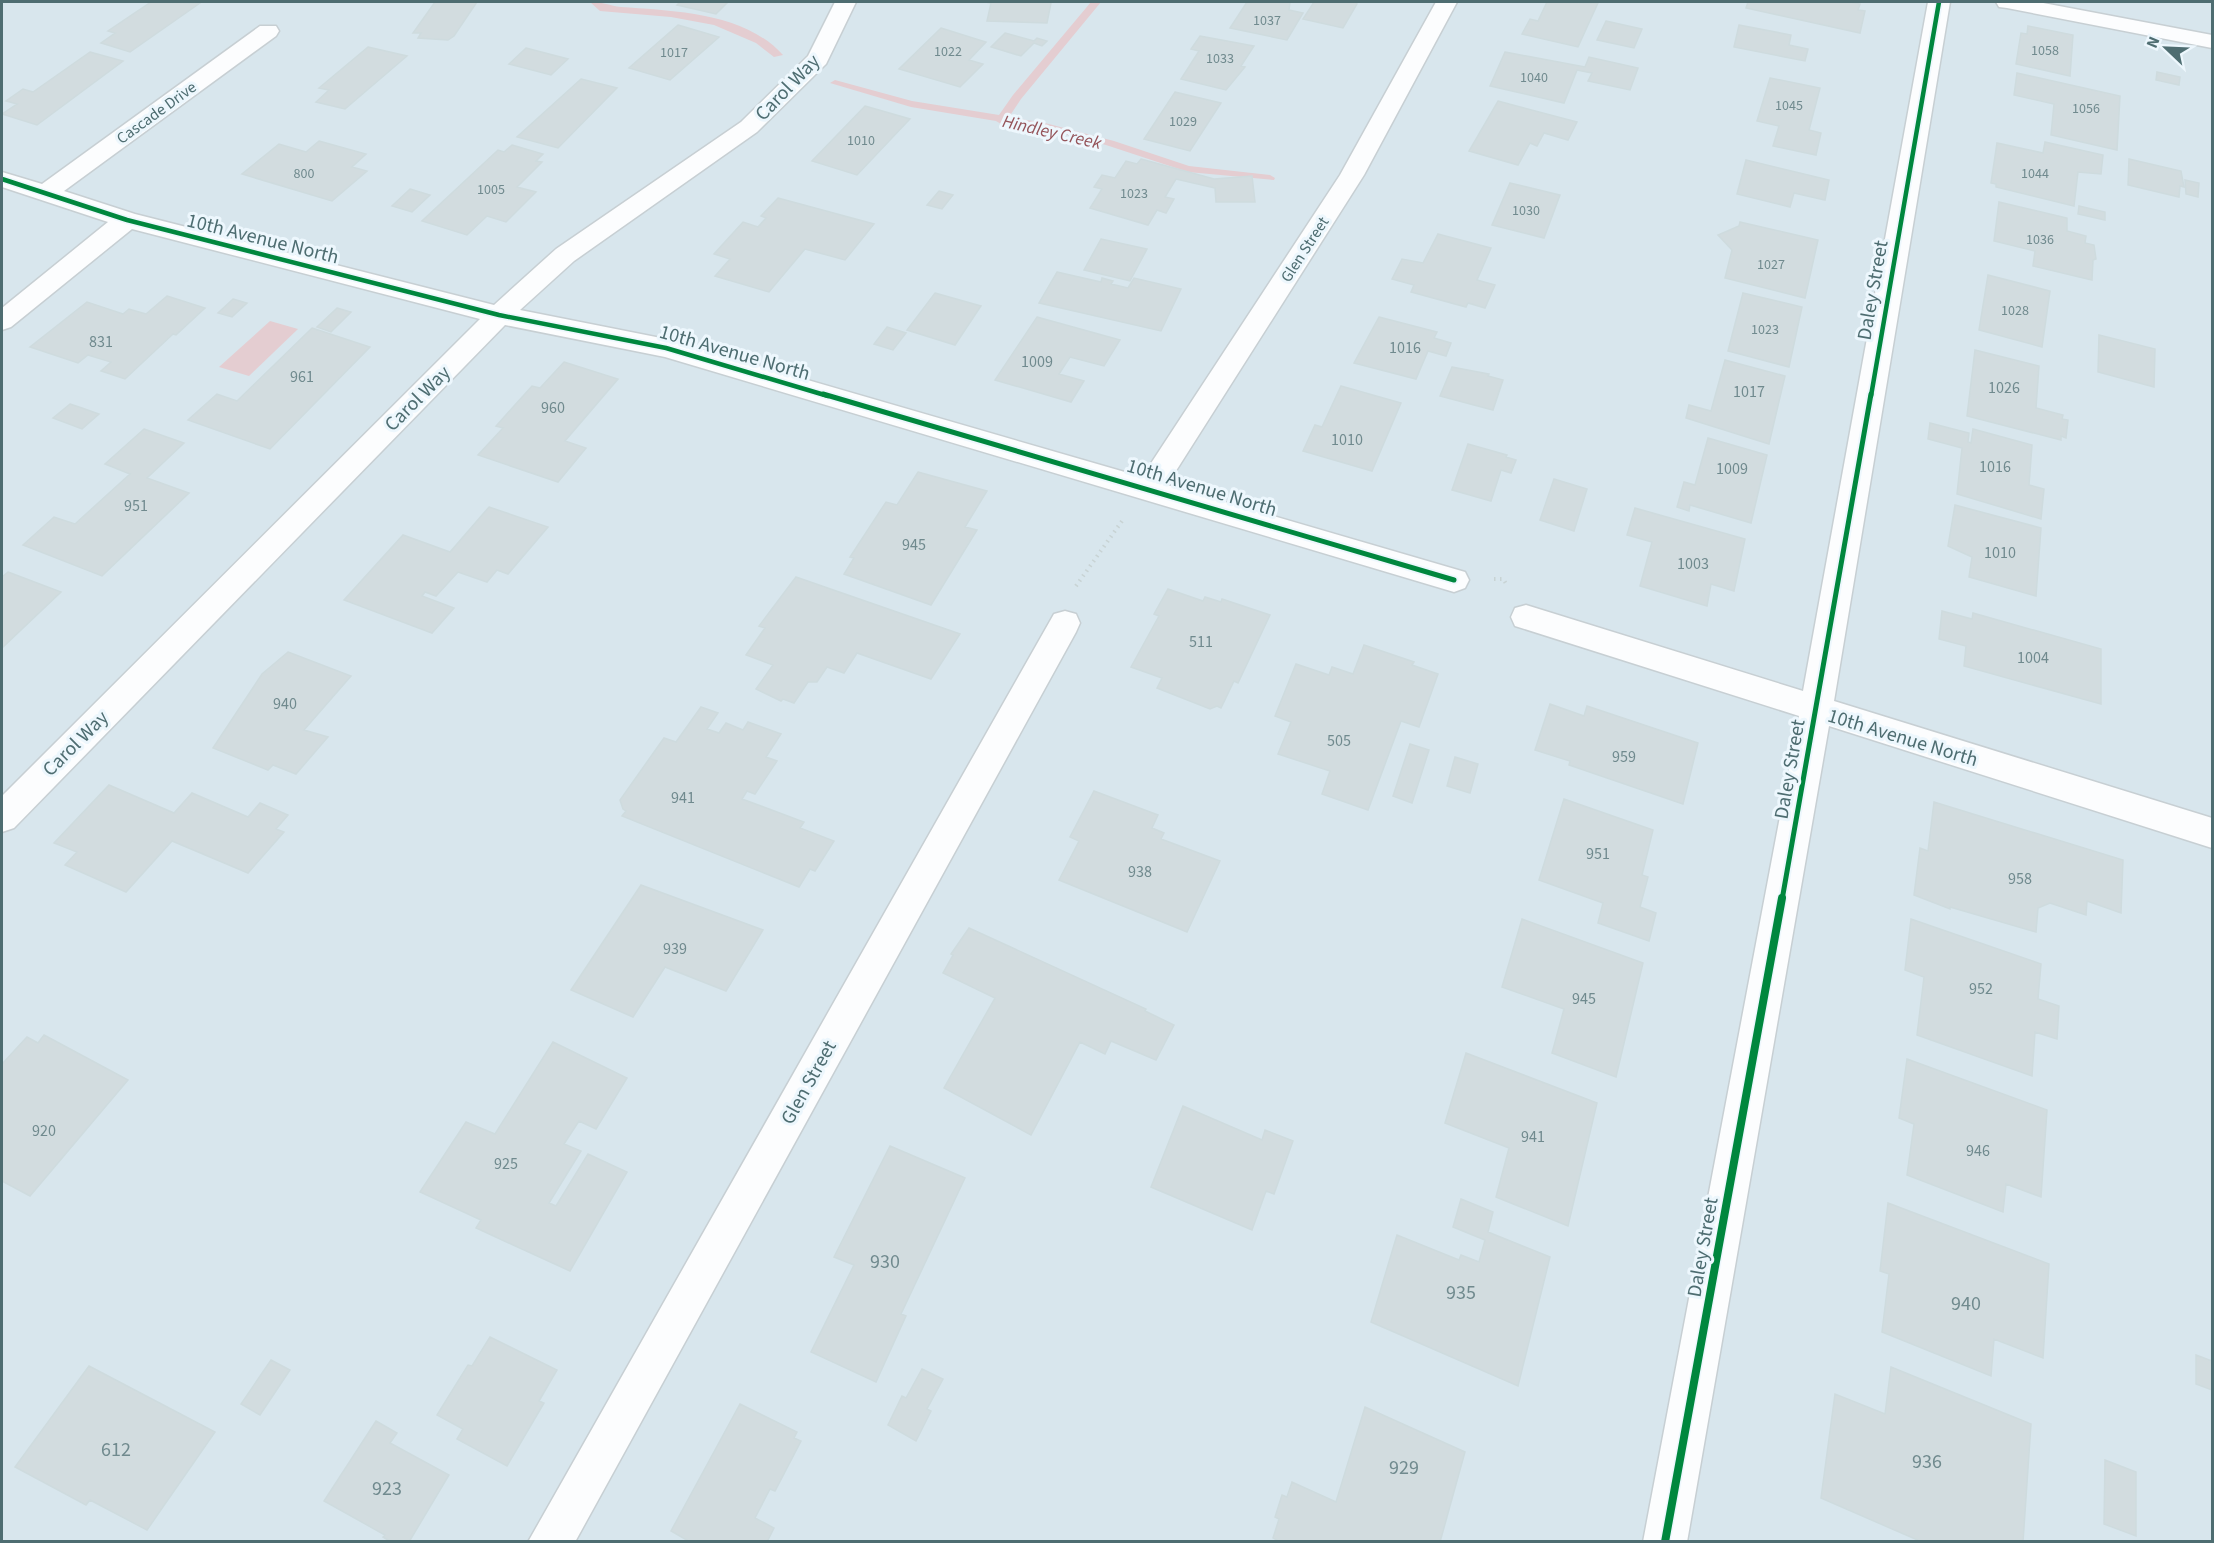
<svg xmlns="http://www.w3.org/2000/svg" width="2214" height="1543" font-family="'Source Sans 3',sans-serif">
<style>
.residential{fill:#d8e6ed}
.water{fill:#e4cdd1}
.lines{fill:none;stroke-linecap:round;stroke-linejoin:round}
.stream{fill:#e4cdd1;fill-rule:evenodd}
.building{fill:#d2dcdf;stroke:#cedbde;stroke-width:1.5}
.minor-casing{stroke:#c7cfd3;stroke-width:3}
.path{stroke:#c8d3d4;stroke-width:4;stroke-dasharray:1.5 4.5;stroke-linecap:butt}
.minor{fill:#fcfdfe;fill-rule:evenodd}
.cycleway-far2-casing{stroke:#edf7fd;stroke-width:8}
.cycleway-far1-casing{stroke:#edf7fd;stroke-width:9}
.cycleway-casing{stroke:#edf7fd;stroke-width:11}
.cycleway-far2{stroke:#00873e;stroke-width:4.5}
.cycleway-far1{stroke:#00873e;stroke-width:5}
.cycleway{stroke:#00873e;stroke-width:8}
.labels{text-anchor:middle;stroke-width:6;stroke-linejoin:round;paint-order:stroke}
.far-number-label{font-size:14px;fill:#708a8e}
.far-street-label{font-size:16px;fill:#4e6d71;stroke:#edf7fd}
.number-label{font-size:16px;fill:#708a8e}
.far-water-label{font-size:18px;font-style:italic;fill:#95545a;stroke:#edf7fd}
.street-label{font-size:20px;fill:#4e6d71;stroke:#edf7fd}
.near-number-label{font-size:20px;fill:#708a8e}
</style>
<rect width="100%" height="100%" fill="#ebf2f6"/>
<path class="residential" d="M 2,2 L 2212,2 L 2212,1541 L 2,1541 Z"/>
<path class="water" d="M 270,321 L 298,329 L 249,376 L 219,367 Z"/>
<g class="lines">
<path class="stream" d="M 590,2 C 600,1 609,6 621,7 C 674,11 744,12 783,55 L 774,57 L 756,43 L 714,25 L 671,17 L 600,11 Z
M 1091,2 L 1101,2 L 1021,99 L 1009,117 L 1045,123 L 1114,141 L 1189,166 L 1270,175 L 1275,178 L 1274,180 L 1188,172 L 1106,145 L 1044,129 L 1005,123 L 1001,124 L 996,121 L 911,107 L 830,83 L 835,80 L 912,101 L 999,115 L 1013,95 Z"/>
</g>
<path class="building" d="M 151,2 L 200,3 L 130,52 L 101,43 L 115,33 L 108,31 Z
M 435,2 L 477,2 L 454,36 L 448,40 L 418,38 L 421,33 L 413,33 Z
M 680,2 L 728,2 L 716,14 L 677,5 Z
M 985,2 L 1049,2 L 1051,3 L 1047,23 L 987,21 L 991,3 Z
M 1247,2 L 1290,2 L 1289,10 L 1303,13 L 1287,40 L 1230,28 Z
M 1314,2 L 1356,2 L 1357,4 L 1343,28 L 1303,19 Z
M 1547,2 L 1598,3 L 1578,47 L 1522,34 L 1530,19 L 1538,21 Z
M 1748,2 L 1849,2 L 1860,4 L 1858,10 L 1865,11 L 1860,33 L 1746,8 Z
M 1606,21 L 1642,29 L 1634,48 L 1597,40 Z
M 678,25 L 719,37 L 670,80 L 629,68 Z
M 1739,25 L 1791,35 L 1789,45 L 1808,49 L 1805,61 L 1734,47 Z
M 2028,26 L 2073,35 L 2070,76 L 2016,64 L 2021,33 L 2027,34 Z
M 941,28 L 986,42 L 969,60 L 983,64 L 960,87 L 899,69 Z
M 1005,33 L 1034,41 L 1037,38 L 1047,41 L 1042,46 L 1034,43 L 1021,56 L 991,47 Z
M 1200,36 L 1254,46 L 1241,66 L 1245,67 L 1226,90 L 1181,79 L 1199,51 L 1191,49 Z
M 368,47 L 407,56 L 345,109 L 316,102 L 329,90 L 319,88 Z
M 526,48 L 568,59 L 551,75 L 509,64 Z
M 90,52 L 123,61 L 37,125 L 2,114 L 17,104 L 6,101 L 23,89 L 33,92 Z
M 1505,52 L 1585,67 L 1589,57 L 1638,68 L 1630,90 L 1588,81 L 1592,73 L 1577,70 L 1564,103 L 1490,86 Z
M 2157,72 L 2180,77 L 2179,85 L 2156,80 Z
M 2017,73 L 2120,96 L 2117,150 L 2051,135 L 2054,104 L 2014,95 Z
M 1770,78 L 1820,88 L 1809,130 L 1821,133 L 1816,155 L 1773,146 L 1779,126 L 1757,121 Z
M 581,79 L 617,88 L 558,148 L 517,137 Z
M 1175,92 L 1221,103 L 1190,151 L 1144,139 Z
M 1498,101 L 1577,122 L 1568,140 L 1544,133 L 1537,146 L 1530,143 L 1518,165 L 1469,151 Z
M 865,106 L 910,119 L 857,175 L 812,161 Z
M 319,141 L 366,154 L 352,167 L 367,171 L 332,201 L 242,174 L 279,144 L 306,152 Z
M 2045,142 L 2103,155 L 2101,174 L 2078,172 L 2074,206 L 1996,187 L 1996,184 L 1991,183 L 1997,143 L 2043,153 Z
M 512,145 L 543,154 L 536,161 L 542,162 L 517,187 L 536,192 L 506,222 L 487,216 L 467,235 L 422,221 L 498,150 L 504,152 Z
M 1141,159 L 1214,179 L 1252,176 L 1255,202 L 1216,202 L 1215,188 L 1176,179 L 1165,197 L 1174,199 L 1166,213 L 1157,210 L 1148,225 L 1090,208 L 1102,189 L 1094,187 L 1102,175 L 1115,178 L 1126,161 L 1137,164 Z
M 2129,159 L 2181,171 L 2184,187 L 2180,186 L 2179,197 L 2128,185 Z
M 1746,160 L 1829,180 L 1825,200 L 1794,193 L 1790,207 L 1737,194 Z
M 2185,180 L 2199,183 L 2198,197 L 2186,194 Z
M 1510,183 L 1560,195 L 1544,238 L 1492,225 Z
M 410,189 L 430,195 L 412,212 L 392,206 Z
M 939,191 L 953,195 L 942,209 L 927,205 Z
M 778,198 L 874,224 L 845,260 L 805,249 L 769,292 L 715,276 L 730,259 L 714,254 L 743,222 L 758,227 L 766,218 L 761,216 Z
M 1999,202 L 2067,218 L 2067,231 L 2086,236 L 2085,243 L 2094,245 L 2096,259 L 2093,260 L 2092,280 L 2033,266 L 2035,251 L 1994,241 Z
M 2079,206 L 2105,212 L 2105,220 L 2078,214 Z
M 1740,222 L 1818,240 L 1805,298 L 1725,278 L 1732,250 L 1718,235 L 1739,226 Z
M 1438,234 L 1491,248 L 1477,280 L 1495,285 L 1485,308 L 1468,303 L 1466,307 L 1411,292 L 1414,285 L 1392,279 L 1402,259 L 1423,263 Z
M 1101,239 L 1147,249 L 1130,281 L 1084,270 Z
M 1057,272 L 1101,282 L 1102,278 L 1113,281 L 1111,284 L 1128,288 L 1134,278 L 1181,289 L 1161,331 L 1039,303 Z
M 1988,275 L 2050,291 L 2042,347 L 1979,330 Z
M 935,293 L 981,306 L 955,345 L 907,330 Z
M 1743,293 L 1802,307 L 1789,367 L 1728,351 Z
M 167,296 L 205,308 L 176,335 L 173,334 L 125,379 L 101,371 L 111,362 L 88,355 L 78,363 L 30,347 L 87,302 L 123,314 L 129,309 L 146,314 Z
M 233,299 L 247,303 L 232,317 L 218,313 Z
M 337,308 L 351,312 L 331,332 L 317,327 Z
M 1037,317 L 1120,340 L 1104,366 L 1070,357 L 1059,374 L 1084,381 L 1071,402 L 995,380 Z
M 1379,317 L 1437,332 L 1434,338 L 1451,343 L 1446,356 L 1428,351 L 1416,379 L 1354,363 Z
M 887,327 L 906,333 L 893,350 L 874,344 Z
M 312,328 L 370,347 L 270,449 L 188,420 L 217,394 L 237,401 Z
M 2099,335 L 2155,349 L 2154,387 L 2098,372 Z
M 1975,350 L 2039,366 L 2036,408 L 2063,415 L 2062,419 L 2068,420 L 2066,438 L 2061,436 L 2061,440 L 1967,416 Z
M 1725,360 L 1785,376 L 1769,444 L 1686,418 L 1689,405 L 1711,411 Z
M 564,362 L 618,379 L 565,441 L 586,448 L 558,482 L 478,455 L 503,428 L 496,426 L 532,386 L 540,388 Z
M 1452,367 L 1489,374 L 1488,376 L 1503,380 L 1493,410 L 1440,396 Z
M 1341,386 L 1401,403 L 1372,471 L 1303,451 L 1315,425 L 1322,427 Z
M 70,404 L 82,408 L 99,414 L 82,429 L 53,418 Z
M 1930,423 L 1969,433 L 1968,442 L 1971,443 L 1973,429 L 2032,445 L 2029,485 L 2044,489 L 2041,519 L 1957,494 L 1962,448 L 1928,439 Z
M 144,429 L 184,443 L 147,478 L 189,493 L 102,576 L 23,545 L 54,517 L 75,524 L 130,474 L 105,464 Z
M 1708,438 L 1767,455 L 1751,523 L 1690,505 L 1689,511 L 1677,507 L 1684,482 L 1695,485 Z
M 1468,444 L 1507,455 L 1506,457 L 1516,460 L 1511,473 L 1501,470 L 1491,501 L 1452,490 Z
M 918,472 L 987,491 L 965,527 L 977,530 L 931,605 L 844,574 L 854,558 L 850,557 L 886,502 L 897,505 Z
M 1554,479 L 1587,489 L 1574,531 L 1540,520 Z
M 1955,505 L 2041,528 L 2036,596 L 1969,577 L 1972,557 L 1948,546 Z
M 489,507 L 548,527 L 508,574 L 497,570 L 487,582 L 458,572 L 436,596 L 425,592 L 422,596 L 454,608 L 432,633 L 344,600 L 403,535 L 450,552 Z
M 1635,508 L 1745,539 L 1734,591 L 1711,584 L 1707,606 L 1640,586 L 1652,542 L 1627,535 Z
M 8,572 L 61,592 L 2,648 L 2,577 Z
M 796,577 L 960,634 L 931,679 L 857,653 L 844,673 L 827,667 L 817,682 L 808,682 L 794,703 L 783,699 L 781,701 L 756,689 L 773,665 L 746,655 L 765,628 L 759,626 Z
M 1168,589 L 1203,601 L 1205,597 L 1221,602 L 1222,599 L 1270,615 L 1238,683 L 1234,681 L 1221,708 L 1217,706 L 1210,709 L 1157,688 L 1162,678 L 1131,667 L 1159,616 L 1154,614 Z
M 1942,611 L 1972,619 L 1973,613 L 2101,649 L 2101,704 L 1964,666 L 1966,646 L 1939,639 Z
M 1364,645 L 1414,662 L 1412,665 L 1438,674 L 1419,727 L 1401,721 L 1368,810 L 1322,794 L 1330,771 L 1278,754 L 1291,722 L 1275,716 L 1296,664 L 1329,675 L 1332,667 L 1353,674 Z
M 288,652 L 351,676 L 304,730 L 328,737 L 296,774 L 273,765 L 268,770 L 213,748 L 262,674 Z
M 1550,704 L 1584,716 L 1587,706 L 1698,743 L 1683,804 L 1569,765 L 1570,761 L 1535,750 Z
M 701,707 L 718,713 L 707,729 L 719,733 L 726,723 L 743,730 L 748,722 L 781,734 L 766,757 L 777,761 L 755,794 L 747,791 L 742,799 L 804,822 L 800,828 L 834,841 L 815,871 L 810,869 L 799,887 L 622,816 L 626,811 L 623,809 L 620,800 L 664,738 L 676,742 Z
M 1410,744 L 1429,750 L 1412,803 L 1393,796 Z
M 1455,757 L 1478,764 L 1470,793 L 1447,786 Z
M 109,785 L 174,813 L 192,793 L 248,817 L 260,803 L 288,815 L 276,829 L 284,832 L 248,873 L 172,841 L 126,892 L 65,865 L 77,852 L 54,843 Z
M 1094,791 L 1158,815 L 1152,828 L 1164,833 L 1161,839 L 1220,861 L 1187,932 L 1059,880 L 1079,841 L 1070,837 Z
M 1564,799 L 1653,830 L 1642,875 L 1648,877 L 1640,907 L 1656,913 L 1649,941 L 1598,923 L 1603,903 L 1539,880 Z
M 1934,802 L 2123,860 L 2121,913 L 2087,901 L 2086,915 L 2050,903 L 2038,908 L 2036,932 L 1950,907 L 1950,909 L 1914,895 L 1920,848 L 1928,851 Z
M 641,885 L 763,930 L 726,991 L 665,967 L 633,1017 L 571,990 Z
M 1522,919 L 1643,963 L 1616,1077 L 1552,1053 L 1564,1009 L 1502,987 Z
M 1911,919 L 2041,964 L 2038,999 L 2059,1006 L 2057,1039 L 2035,1032 L 2032,1076 L 1917,1035 L 1924,977 L 1905,970 Z
M 969,928 L 1146,1009 L 1145,1011 L 1174,1025 L 1156,1060 L 1111,1041 L 1105,1054 L 1080,1042 L 1031,1135 L 944,1088 L 995,998 L 943,973 L 953,955 L 951,954 Z
M 44,1035 L 128,1080 L 30,1196 L 2,1181 L 2,1064 L 27,1037 L 38,1043 Z
M 553,1042 L 627,1078 L 596,1129 L 579,1121 L 564,1144 L 581,1151 L 549,1203 L 556,1206 L 588,1154 L 627,1172 L 570,1271 L 476,1228 L 481,1220 L 420,1192 L 466,1122 L 495,1134 Z
M 1466,1053 L 1597,1103 L 1568,1226 L 1496,1197 L 1509,1148 L 1445,1123 Z
M 1907,1059 L 2047,1110 L 2041,1197 L 2006,1184 L 2003,1212 L 1907,1175 L 1914,1124 L 1899,1118 Z
M 1183,1106 L 1262,1140 L 1265,1130 L 1293,1141 L 1274,1194 L 1266,1191 L 1252,1230 L 1151,1187 Z
M 890,1146 L 965,1178 L 901,1314 L 906,1316 L 876,1382 L 811,1352 L 854,1265 L 834,1257 Z
M 1461,1199 L 1493,1212 L 1488,1232 L 1550,1257 L 1518,1386 L 1371,1322 L 1397,1235 L 1459,1260 L 1461,1255 L 1479,1262 L 1485,1240 L 1453,1227 Z
M 1888,1203 L 2049,1264 L 2043,1358 L 1994,1339 L 1991,1376 L 1882,1332 L 1889,1274 L 1880,1271 Z
M 490,1337 L 557,1370 L 539,1401 L 544,1403 L 507,1466 L 457,1439 L 463,1429 L 437,1415 L 468,1365 L 472,1366 Z
M 2196,1355 L 2212,1361 L 2212,1390 L 2196,1384 Z
M 271,1360 L 290,1370 L 260,1415 L 241,1404 Z
M 89,1366 L 215,1432 L 147,1530 L 90,1500 L 86,1505 L 15,1467 Z
M 1891,1367 L 2031,1424 L 2023,1542 L 1922,1542 L 1821,1498 L 1835,1394 L 1885,1414 Z
M 922,1369 L 943,1379 L 927,1409 L 931,1411 L 916,1441 L 888,1425 L 902,1396 L 906,1398 Z
M 740,1404 L 797,1432 L 794,1438 L 801,1441 L 775,1491 L 770,1489 L 755,1518 L 774,1528 L 767,1542 L 690,1542 L 671,1531 Z
M 1365,1407 L 1465,1452 L 1440,1542 L 1280,1542 L 1273,1538 L 1279,1519 L 1275,1517 L 1282,1495 L 1287,1497 L 1292,1482 L 1336,1502 Z
M 376,1421 L 397,1433 L 390,1443 L 449,1475 L 409,1542 L 391,1542 L 383,1537 L 385,1535 L 324,1501 Z
M 2105,1460 L 2136,1472 L 2136,1536 L 2104,1524 Z"/>
<g class="lines">
<g class="minor-casing">
<path id="minor" d="M 835,2 L 856,2 L 826,64 L 757,132 L 574,261 L 520,310 L 666,339 L 1142,477 L 1340,175 L 1436,2 L 1457,2 L 1364,175 L 1167,485 L 1465,572 L 1469,580 L 1465,588 L 1454,592 L 665,357 L 505,325 L 14,828 L 2,832 L 2,796 L 480,319 L 132,229 L 11,327 L 2,330 L 2,308 L 108,222 L 2,187 L 2,172 L 42,184 L 260,26 L 276,26 L 279,31 L 276,36 L 64,191 L 135,214 L 494,305 L 556,249 L 741,122 L 808,56 Z
M 1928,2 L 1950,2 L 1834,701 L 2212,818 L 2212,848 L 1829,726 L 1687,1542 L 1643,1542 L 1799,716 L 1515,626 L 1511,617 L 1515,608 L 1526,605 L 1803,691 Z
M 1996,2 L 2038,2 L 2212,35 L 2212,48 L 2007,8 L 1999,7 Z
M 1065,611 L 1076,614 L 1080,623 L 1076,632 L 575,1542 L 528,1542 L 1054,614 Z"/>
</g>
<path class="path" d="M 1494,579 L 1503,579 L 1507,585
M 1076,586 L 1122,521"/>
<use href="#minor" class="minor"/>
<g class="cycleway-far2-casing">
<path id="cycleway-far2" d="M 2,179 L 127,220 L 499,315 L 666,348 L 828,396
M 1871,396 L 1939,2"/>
</g>
<g class="cycleway-far1-casing">
<path id="cycleway-far1" d="M 823,394 L 1454,580
M 1782,900 L 1871,394"/>
</g>
<g class="cycleway-casing">
<path id="cycleway" d="M 1665,1542 L 1782,898"/>
</g>
<use href="#cycleway-far2" class="cycleway-far2"/>
<use href="#cycleway-far1" class="cycleway-far1"/>
<use href="#cycleway" class="cycleway"/>
</g>
<g class="labels">
<g class="far-number-label">
<text x="1267" y="25">1037</text>
<text x="2045" y="55">1058</text>
<text x="948" y="56">1022</text>
<text x="674" y="57">1017</text>
<text x="1220" y="63">1033</text>
<text x="1534" y="82">1040</text>
<text x="1789" y="110">1045</text>
<text x="2086" y="113">1056</text>
<text x="1183" y="126">1029</text>
<text x="861" y="145">1010</text>
<text x="304" y="178">800</text>
<text x="2035" y="178">1044</text>
<text x="491" y="194">1005</text>
<text x="1134" y="198">1023</text>
<text x="1526" y="215">1030</text>
<text x="2040" y="244">1036</text>
<text x="1771" y="269">1027</text>
<text x="2015" y="315">1028</text>
<text x="1765" y="334">1023</text>
</g>
<g class="far-street-label">
<text transform="translate(156 112) rotate(-36)" y="6">Cascade Drive</text>
<text transform="translate(1304 249) rotate(-57)" y="6">Glen Street</text>
</g>
<g class="number-label">
<text x="101" y="347">831</text>
<text x="1405" y="353">1016</text>
<text x="1037" y="367">1009</text>
<text x="302" y="382">961</text>
<text x="2004" y="393">1026</text>
<text x="1749" y="397">1017</text>
<text x="553" y="413">960</text>
<text x="1347" y="445">1010</text>
<text x="1995" y="472">1016</text>
<text x="1732" y="474">1009</text>
<text x="136" y="511">951</text>
<text x="914" y="550">945</text>
<text x="2000" y="558">1010</text>
<text x="1693" y="569">1003</text>
<text x="1201" y="647">511</text>
<text x="2033" y="663">1004</text>
<text x="285" y="709">940</text>
<text x="1339" y="746">505</text>
<text x="1624" y="762">959</text>
<text x="683" y="803">941</text>
<text x="1598" y="859">951</text>
<text x="1140" y="877">938</text>
<text x="2020" y="884">958</text>
<text x="675" y="954">939</text>
<text x="1981" y="994">952</text>
<text x="1584" y="1004">945</text>
<text x="44" y="1136">920</text>
<text x="1533" y="1142">941</text>
<text x="1978" y="1156">946</text>
<text x="506" y="1169">925</text>
</g>
<g class="far-water-label">
<text transform="translate(1052 132) rotate(13)" y="6">Hindley Creek</text>
</g>
<g class="street-label">
<text transform="translate(787 87) rotate(-46)" y="7">Carol Way</text>
<text transform="translate(263 238) rotate(14)" y="7">10th Avenue North</text>
<text transform="translate(1872 290) rotate(-80)" y="7">Daley Street</text>
<text transform="translate(735 352) rotate(16)" y="7">10th Avenue North</text>
<text transform="translate(417 398) rotate(-45)" y="7">Carol Way</text>
<text transform="translate(1202 487) rotate(17)" y="7">10th Avenue North</text>
<text transform="translate(1903 737) rotate(17)" y="7">10th Avenue North</text>
<text transform="translate(75 743) rotate(-45)" y="7">Carol Way</text>
<text transform="translate(1789 769) rotate(-80)" y="7">Daley Street</text>
<text transform="translate(808 1082) rotate(-61)" y="7">Glen Street</text>
<text transform="translate(1702 1247) rotate(-80)" y="7">Daley Street</text>
</g>
<g class="near-number-label">
<text x="885" y="1268">930</text>
<text x="1461" y="1299">935</text>
<text x="1966" y="1310">940</text>
<text x="116" y="1456">612</text>
<text x="1927" y="1468">936</text>
<text x="1404" y="1474">929</text>
<text x="387" y="1495">923</text>
</g>
</g>
<rect width="2214" height="1543" fill="none" stroke="#4e6d71" stroke-width="6"/>
<g transform="translate(2166 48) rotate(293)" stroke="#edf7fd" stroke-width="4.5" paint-order="stroke">
<path d="M0-4.5L10 22L0 15L-10 22Z" fill="#4e6d71"/>
<text y="-9" font-size="16" font-weight="bold" text-anchor="middle" fill="#4e6d71">N</text>
</g>
</svg>
